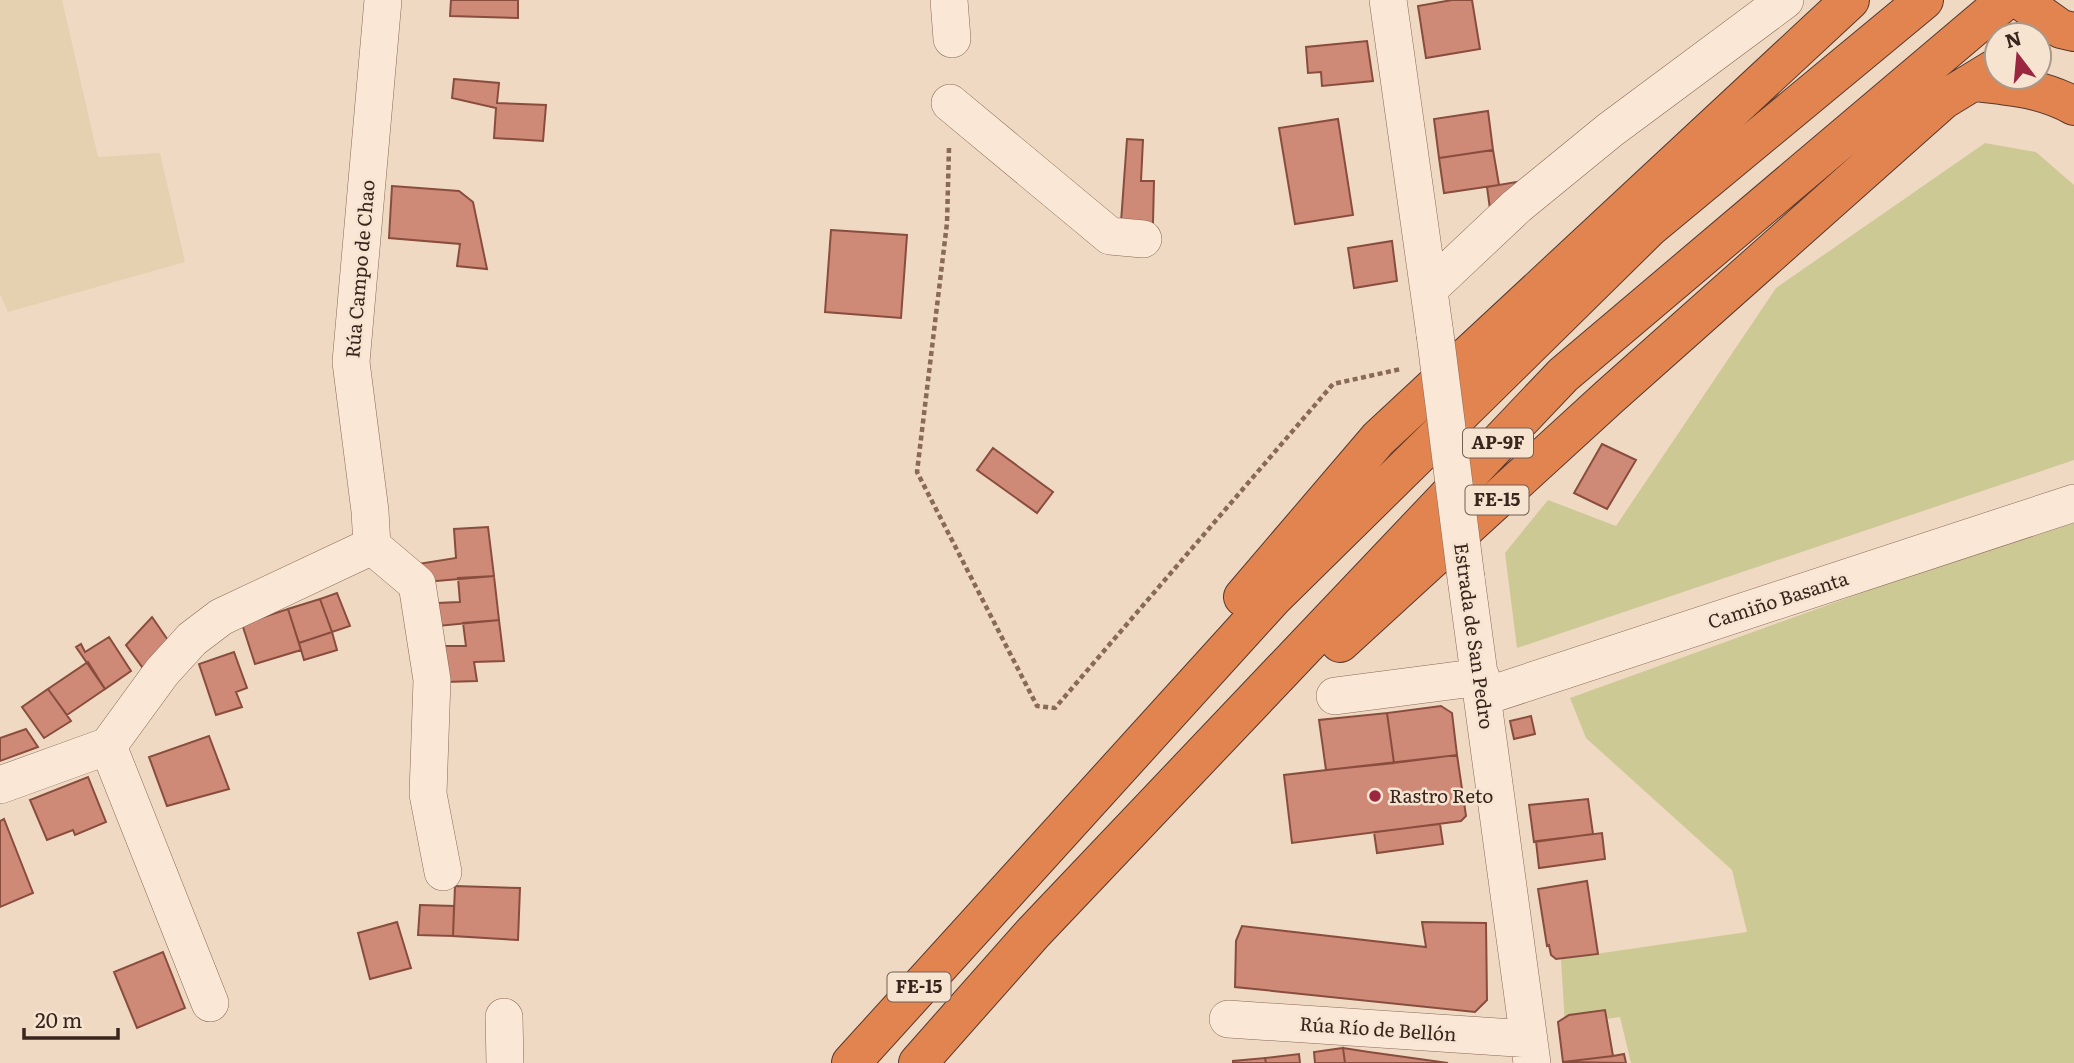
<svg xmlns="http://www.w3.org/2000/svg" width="2074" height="1063" font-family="Literata,serif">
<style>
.farmland{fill:#e5d1af}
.green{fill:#cdc995}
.building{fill:#ce8a76;stroke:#894d3e;stroke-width:2}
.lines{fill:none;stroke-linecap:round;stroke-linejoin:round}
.minor-casing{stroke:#896958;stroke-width:38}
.highway-casing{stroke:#57382d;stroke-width:40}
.path{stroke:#896958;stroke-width:4.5;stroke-dasharray:5 3.5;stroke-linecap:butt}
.minor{stroke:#fae7d5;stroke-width:37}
.highway{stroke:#e18450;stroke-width:38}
.minor-bridge-casing{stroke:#896958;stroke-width:38;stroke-linecap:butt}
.minor-bridge{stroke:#fae7d5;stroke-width:37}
.poi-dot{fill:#9a273f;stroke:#f6e4d1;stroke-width:2.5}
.labels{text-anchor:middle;stroke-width:5;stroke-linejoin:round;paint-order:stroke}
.shield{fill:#f6e4d1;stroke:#725e53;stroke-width:2}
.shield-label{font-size:18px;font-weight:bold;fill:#39251d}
.street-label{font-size:19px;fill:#39251d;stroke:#f6e4d1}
.poi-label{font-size:19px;fill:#39251d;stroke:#f6e4d1;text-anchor:start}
</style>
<rect width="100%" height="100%" fill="#efd9c2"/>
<path class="farmland" d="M 0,0 L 62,0 L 98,157 L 160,153 L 185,262 L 8,312 L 0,294 Z"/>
<path class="green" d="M 1985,143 L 2036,152 L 2074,185 L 2074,460 L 1517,648 L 1505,553 L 1548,500 L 1616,526 L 1776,288 Z
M 2074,523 L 2074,1063 L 1631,1063 L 1620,1017 L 1565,1025 L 1561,959 L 1747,932 L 1732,870 L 1586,738 L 1570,698 L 1875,588 Z"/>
<path class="building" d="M 451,0 L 518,0 L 518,18 L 450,16 Z
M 1452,0 L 1472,0 L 1480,49 L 1426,58 L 1418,6 Z
M 1367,41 L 1373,81 L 1322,86 L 1321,72 L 1308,73 L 1306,47 Z
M 454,79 L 499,83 L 497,103 L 546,105 L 543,141 L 494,138 L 496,108 L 452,98 Z
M 1488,111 L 1493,150 L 1439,158 L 1434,119 Z
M 1338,119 L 1353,215 L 1295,224 L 1279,128 Z
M 1127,139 L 1143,140 L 1141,181 L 1154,181 L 1153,223 L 1121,222 Z
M 1493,150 L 1499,185 L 1444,193 L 1439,158 Z
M 1516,182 L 1502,207 L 1490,209 L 1487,187 Z
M 392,186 L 459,191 L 473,202 L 487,269 L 457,266 L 460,244 L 389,238 Z
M 831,230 L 907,235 L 901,318 L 825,312 Z
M 1392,241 L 1397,281 L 1354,288 L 1348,248 Z
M 1602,444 L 1636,460 L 1607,509 L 1574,493 Z
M 993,448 L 1053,492 L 1037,513 L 977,470 Z
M 488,527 L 494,576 L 425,582 L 418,564 L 456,558 L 454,529 Z
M 494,576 L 499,620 L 438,626 L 437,603 L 460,602 L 458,578 Z
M 337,593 L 350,626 L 332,632 L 320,599 Z
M 320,599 L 332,632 L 299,643 L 288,609 Z
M 288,609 L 301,650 L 255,664 L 242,624 Z
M 152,617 L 172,646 L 148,675 L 126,645 Z
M 499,620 L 504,661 L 474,662 L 477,681 L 446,682 L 443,646 L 466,646 L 463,623 Z
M 332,632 L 337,650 L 304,660 L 299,643 Z
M 109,637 L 131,671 L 105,689 L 76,647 L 81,644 L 85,652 Z
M 234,652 L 247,688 L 236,692 L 242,707 L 216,715 L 199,664 Z
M 88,662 L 105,689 L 67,715 L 48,689 Z
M 48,689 L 71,721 L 44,738 L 22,707 Z
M 1441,706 L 1452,713 L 1457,755 L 1394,763 L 1387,713 Z
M 1387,713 L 1394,763 L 1326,770 L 1319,720 Z
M 1531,716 L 1535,734 L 1514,739 L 1510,721 Z
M 26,729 L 38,747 L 0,761 L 0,738 Z
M 209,736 L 229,789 L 167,806 L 149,757 Z
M 1457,755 L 1466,816 L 1461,821 L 1292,843 L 1284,775 Z
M 88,777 L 106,822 L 75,835 L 73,830 L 47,840 L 30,800 Z
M 1588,799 L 1593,834 L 1534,842 L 1529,805 Z
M 4,819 L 33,893 L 0,907 L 0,821 Z
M 1440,824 L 1443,844 L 1377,853 L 1374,832 Z
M 1602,833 L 1605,859 L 1539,868 L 1536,841 Z
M 1587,881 L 1598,954 L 1556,959 L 1551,955 L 1549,945 L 1547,946 L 1538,889 Z
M 455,886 L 520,888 L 518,940 L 453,936 Z
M 420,905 L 454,906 L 453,936 L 418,935 Z
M 397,922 L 411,968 L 370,979 L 358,933 Z
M 1422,922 L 1486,923 L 1487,1000 L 1475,1012 L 1235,987 L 1236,941 L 1242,926 L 1426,947 Z
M 163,952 L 185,1008 L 137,1028 L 114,972 Z
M 1605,1010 L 1613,1056 L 1563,1062 L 1558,1022 L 1569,1015 Z
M 1343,1048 L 1345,1063 L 1315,1063 L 1314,1052 Z
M 1343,1048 L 1369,1052 L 1448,1063 L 1345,1063 Z
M 1299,1054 L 1300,1063 L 1266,1063 L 1265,1058 Z
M 1624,1054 L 1626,1063 L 1563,1062 L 1613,1056 Z
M 1265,1058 L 1266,1063 L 1233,1063 L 1233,1061 Z"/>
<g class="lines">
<g class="minor-casing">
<path id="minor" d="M 949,0 L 952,39
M 1388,0 L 1435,334
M 950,103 L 1110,236 L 1143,239
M 1429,289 L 1517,206 L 1610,130 L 1785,0
M 372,546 L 417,584 L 432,680 L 428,794 L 443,872
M 1466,578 L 1532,1063
M 1335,696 L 1481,677
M 1483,697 L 2074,503
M 108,746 L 210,1003
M 0,785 L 108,746 L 162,672 L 192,639 L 221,617 L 372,546 L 370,511 L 351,362 L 383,0
M 504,1017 L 505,1063
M 1228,1019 L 1529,1039"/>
</g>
<g class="highway-casing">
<path id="highway" d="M 2020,0 L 2061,29 L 2074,32
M 1974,82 C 2009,86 2042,88 2074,106
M 1243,597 L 1378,439 L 1850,0
M 1340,643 L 1609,397 L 1943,100 L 1997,67
M 851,1063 L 1273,598 L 1650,227 L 1924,0
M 918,1063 L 1033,933 L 1563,375 L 2006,0"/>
</g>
<path class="path" d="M 949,148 L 947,223 L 917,472 L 1037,706 L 1055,708 L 1333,384 L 1401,369"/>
<use href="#minor" class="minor"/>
<use href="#highway" class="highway"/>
<g class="minor-bridge-casing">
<path id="minor-bridge" d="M 1435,334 L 1466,578"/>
</g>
<use href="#minor-bridge" class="minor-bridge"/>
</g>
<circle class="poi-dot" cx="1375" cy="796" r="7"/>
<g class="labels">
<g class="shield">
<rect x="1463" y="428.5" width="70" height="29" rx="5"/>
<rect x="1465.5" y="485.5" width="63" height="29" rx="5"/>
<rect x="887.5" y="972.5" width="63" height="29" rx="5"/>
</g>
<g class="shield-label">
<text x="1498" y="449">AP-9F</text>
<text x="1497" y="506">FE-15</text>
<text x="919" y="993">FE-15</text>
</g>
<g class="street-label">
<text transform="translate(360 269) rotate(-85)" y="7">Rúa Campo de Chao</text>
<text transform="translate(1778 600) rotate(-18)" y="7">Camiño Basanta</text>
<text transform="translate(1474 636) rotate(82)" y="7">Estrada de San Pedro</text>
<text transform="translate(1378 1029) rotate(4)" y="7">Rúa Río de Bellón</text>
</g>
<g class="poi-label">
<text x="1389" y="803">Rastro Reto</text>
</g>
</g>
<g transform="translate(2018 56) rotate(344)"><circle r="33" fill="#f6e4d1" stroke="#aa9889" stroke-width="2"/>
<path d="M0-5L12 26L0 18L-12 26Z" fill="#9a273f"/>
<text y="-10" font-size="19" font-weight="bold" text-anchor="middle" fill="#39251d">N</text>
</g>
<path d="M24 1028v10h94v-10" fill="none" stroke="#39251d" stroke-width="3.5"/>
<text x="35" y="1028" font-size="21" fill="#39251d" stroke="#f6e4d1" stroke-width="5" paint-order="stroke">20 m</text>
</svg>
